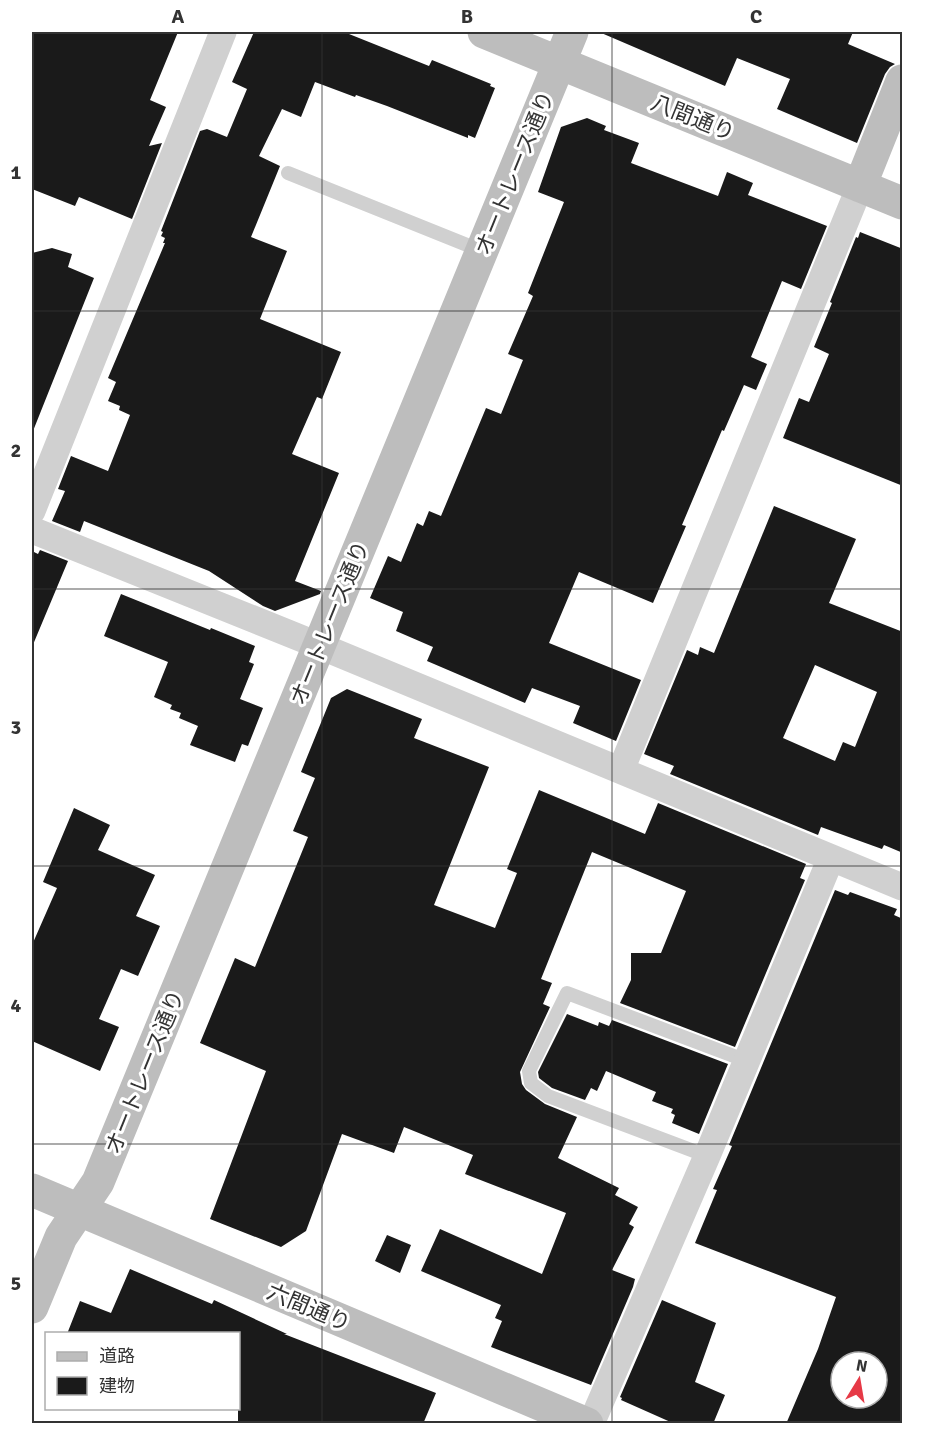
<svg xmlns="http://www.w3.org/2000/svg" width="934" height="1455" font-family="Signika,'Noto Sans JP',sans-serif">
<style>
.building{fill:#1a1a1a;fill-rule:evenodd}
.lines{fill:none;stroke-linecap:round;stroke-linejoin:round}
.lane{stroke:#d0d0d0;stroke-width:14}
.street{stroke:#d0d0d0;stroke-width:27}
.secondary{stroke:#bdbdbd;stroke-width:33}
.grid{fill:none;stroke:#333;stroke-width:1.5;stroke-opacity:0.55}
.labels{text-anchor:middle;stroke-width:6;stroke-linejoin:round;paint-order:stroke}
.street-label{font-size:22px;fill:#333;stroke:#fff}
.neatline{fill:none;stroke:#333;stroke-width:2}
.grid-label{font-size:20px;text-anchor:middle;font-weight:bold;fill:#333}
</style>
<rect width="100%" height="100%" fill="#fff"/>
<path class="building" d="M 32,32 L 178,32 L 150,100 L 166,107 L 149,146 L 162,143 L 132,219 L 79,197 L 75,206 L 32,189 Z
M 254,32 L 344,32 L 429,66 L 432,60 L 491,84 L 490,86 L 495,88 L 475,138 L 468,135 L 468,138 L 387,106 L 356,95 L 355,97 L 315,82 L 301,117 L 282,109 L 259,156 L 280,166 L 251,237 L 287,251 L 260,319 L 341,352 L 322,399 L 317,397 L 292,454 L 339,473 L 295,581 L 321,591 L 320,594 L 275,611 L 263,606 L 209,571 L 84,521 L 80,532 L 52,521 L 65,491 L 58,489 L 71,456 L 108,471 L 130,415 L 119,410 L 120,406 L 108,401 L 116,382 L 108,378 L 165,243 L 163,243 L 165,238 L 161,236 L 163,232 L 161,231 L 200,131 L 207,129 L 227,137 L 247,89 L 232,82 Z
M 599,32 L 853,32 L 848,44 L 895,64 L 890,67 L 885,74 L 857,143 L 777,109 L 790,79 L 737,58 L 725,86 Z
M 587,118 L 606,126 L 604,130 L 639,143 L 631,163 L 718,196 L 727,172 L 753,183 L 748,195 L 827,226 L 801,289 L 782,281 L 751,357 L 767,364 L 756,390 L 744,385 L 724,431 L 722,430 L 682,525 L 686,526 L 653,603 L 579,572 L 549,643 L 641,680 L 616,741 L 573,723 L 580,706 L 532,688 L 525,703 L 427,661 L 433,647 L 396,631 L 403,612 L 370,598 L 388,556 L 401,562 L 417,523 L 423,526 L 429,511 L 441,516 L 486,408 L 501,414 L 523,360 L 508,354 L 533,296 L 528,293 L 564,202 L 538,192 L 561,127 Z
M 860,232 L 903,249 L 903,486 L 783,438 L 799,398 L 809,402 L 829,354 L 814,347 L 832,303 L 830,302 L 856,237 L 858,238 Z
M 52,248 L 72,254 L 68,267 L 94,278 L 33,431 L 32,430 L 32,253 Z
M 774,506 L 856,539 L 829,603 L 903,632 L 903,853 L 884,845 L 882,849 L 821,827 L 818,835 L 670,774 L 674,766 L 644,754 L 687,650 L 698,655 L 700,647 L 714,653 ZM 815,665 L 877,692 L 855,747 L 843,742 L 835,761 L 783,738 Z
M 40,550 L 68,561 L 32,647 L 32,551 L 38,554 Z
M 121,594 L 210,630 L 211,628 L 255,646 L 249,662 L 254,664 L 240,699 L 263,708 L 248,746 L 242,744 L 235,762 L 190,745 L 198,726 L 179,718 L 181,713 L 170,709 L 172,705 L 154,697 L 168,662 L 104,636 Z
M 347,689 L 422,719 L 414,738 L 489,767 L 434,905 L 495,928 L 517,873 L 507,869 L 539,790 L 645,834 L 658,803 L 806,864 L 800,878 L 805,880 L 735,1047 L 620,1003 L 631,980 L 631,953 L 661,953 L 686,891 L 592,852 L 541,979 L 552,983 L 543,1004 L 550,1007 L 520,1072 L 522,1084 L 526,1090 L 545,1104 L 577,1117 L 558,1158 L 619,1188 L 615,1195 L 638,1207 L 629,1224 L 634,1227 L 612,1270 L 635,1279 L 633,1287 L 591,1385 L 491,1347 L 502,1321 L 495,1318 L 501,1305 L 421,1271 L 440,1229 L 542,1274 L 566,1213 L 465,1174 L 473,1155 L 404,1127 L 394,1153 L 342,1134 L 306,1231 L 281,1247 L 210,1219 L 266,1071 L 200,1043 L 235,958 L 255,967 L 308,837 L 293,831 L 315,778 L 301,772 L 331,698 Z
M 74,808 L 110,825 L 98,850 L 155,875 L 136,916 L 160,926 L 138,976 L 121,969 L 99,1019 L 119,1027 L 100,1071 L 32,1041 L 32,945 L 57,888 L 43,882 Z
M 835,890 L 848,895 L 850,892 L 897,909 L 894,915 L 903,919 L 903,1424 L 786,1424 L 818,1349 L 836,1297 L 695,1243 L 717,1190 L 713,1189 L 732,1146 L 729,1145 ZM 841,1362 L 877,1362 L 877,1398 L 841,1398 Z
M 567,1014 L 598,1026 L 599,1022 L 609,1026 L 612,1020 L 728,1064 L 699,1134 L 672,1123 L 675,1115 L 671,1113 L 673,1109 L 652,1101 L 656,1092 L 606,1071 L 597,1091 L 591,1088 L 585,1100 L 552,1088 L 539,1078 L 538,1072 Z
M 387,1235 L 411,1245 L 400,1273 L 375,1261 Z
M 130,1269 L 212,1304 L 214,1300 L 287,1334 L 284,1334 L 436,1393 L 423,1424 L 238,1424 L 238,1334 L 67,1334 L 80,1301 L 111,1313 Z
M 662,1300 L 716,1323 L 695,1382 L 725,1395 L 713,1424 L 675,1424 L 621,1400 L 622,1398 L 620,1397 Z"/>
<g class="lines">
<path class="lane" d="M 288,173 L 482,251
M 707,1156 L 548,1096 L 531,1083 L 529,1071 L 567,993 L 747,1061"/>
<path class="street" d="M 32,511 L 223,32
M 32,530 L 320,646 L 902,887
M 621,770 L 860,186
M 591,1424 L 707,1156 L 831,858"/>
<path class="secondary" d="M 484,32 L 902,203
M 860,186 L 902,81
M 32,1190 L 587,1424
M 32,1307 L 61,1237 L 98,1182 L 572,32"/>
</g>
<path class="grid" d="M 322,32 L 322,1424M 612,32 L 612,1424M 32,311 L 902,311M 32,589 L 902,589M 32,866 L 902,866M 32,1144 L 902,1144"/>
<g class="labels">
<g class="street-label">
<text transform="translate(693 117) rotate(22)" y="8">八間通り</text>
<text transform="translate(514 173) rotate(-68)" y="8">オートレース通り</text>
<text transform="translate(329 623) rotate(-68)" y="8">オートレース通り</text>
<text transform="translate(144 1072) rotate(-68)" y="8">オートレース通り</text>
<text transform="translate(309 1307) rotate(23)" y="8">六間通り</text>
</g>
</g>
<rect width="934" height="1455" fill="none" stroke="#ffffff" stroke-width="66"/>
<rect x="45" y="1332" width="195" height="78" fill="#ffffff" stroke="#adadad" stroke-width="1.5"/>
<rect x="57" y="1352" width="30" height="9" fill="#bdbdbd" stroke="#adadad" stroke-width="1.5"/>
<text x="99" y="1362" font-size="18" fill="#333333">道路</text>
<rect x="57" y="1377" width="30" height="18" fill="#1a1a1a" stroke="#adadad" stroke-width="1.5"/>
<text x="99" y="1392" font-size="18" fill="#333333">建物</text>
<g transform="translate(859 1380) rotate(11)"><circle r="28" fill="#ffffff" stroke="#adadad" stroke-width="1.5"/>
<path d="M0-4.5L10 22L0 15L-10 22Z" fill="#e63946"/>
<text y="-9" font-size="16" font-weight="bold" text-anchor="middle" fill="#333333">N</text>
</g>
<rect x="33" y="33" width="868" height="1389" class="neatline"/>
<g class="grid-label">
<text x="178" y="23">A</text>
<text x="467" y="23">B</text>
<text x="756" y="23">C</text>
<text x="16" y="179">1</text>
<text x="16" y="457">2</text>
<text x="16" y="734">3</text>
<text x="16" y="1012">4</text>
<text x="16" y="1290">5</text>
</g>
</svg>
